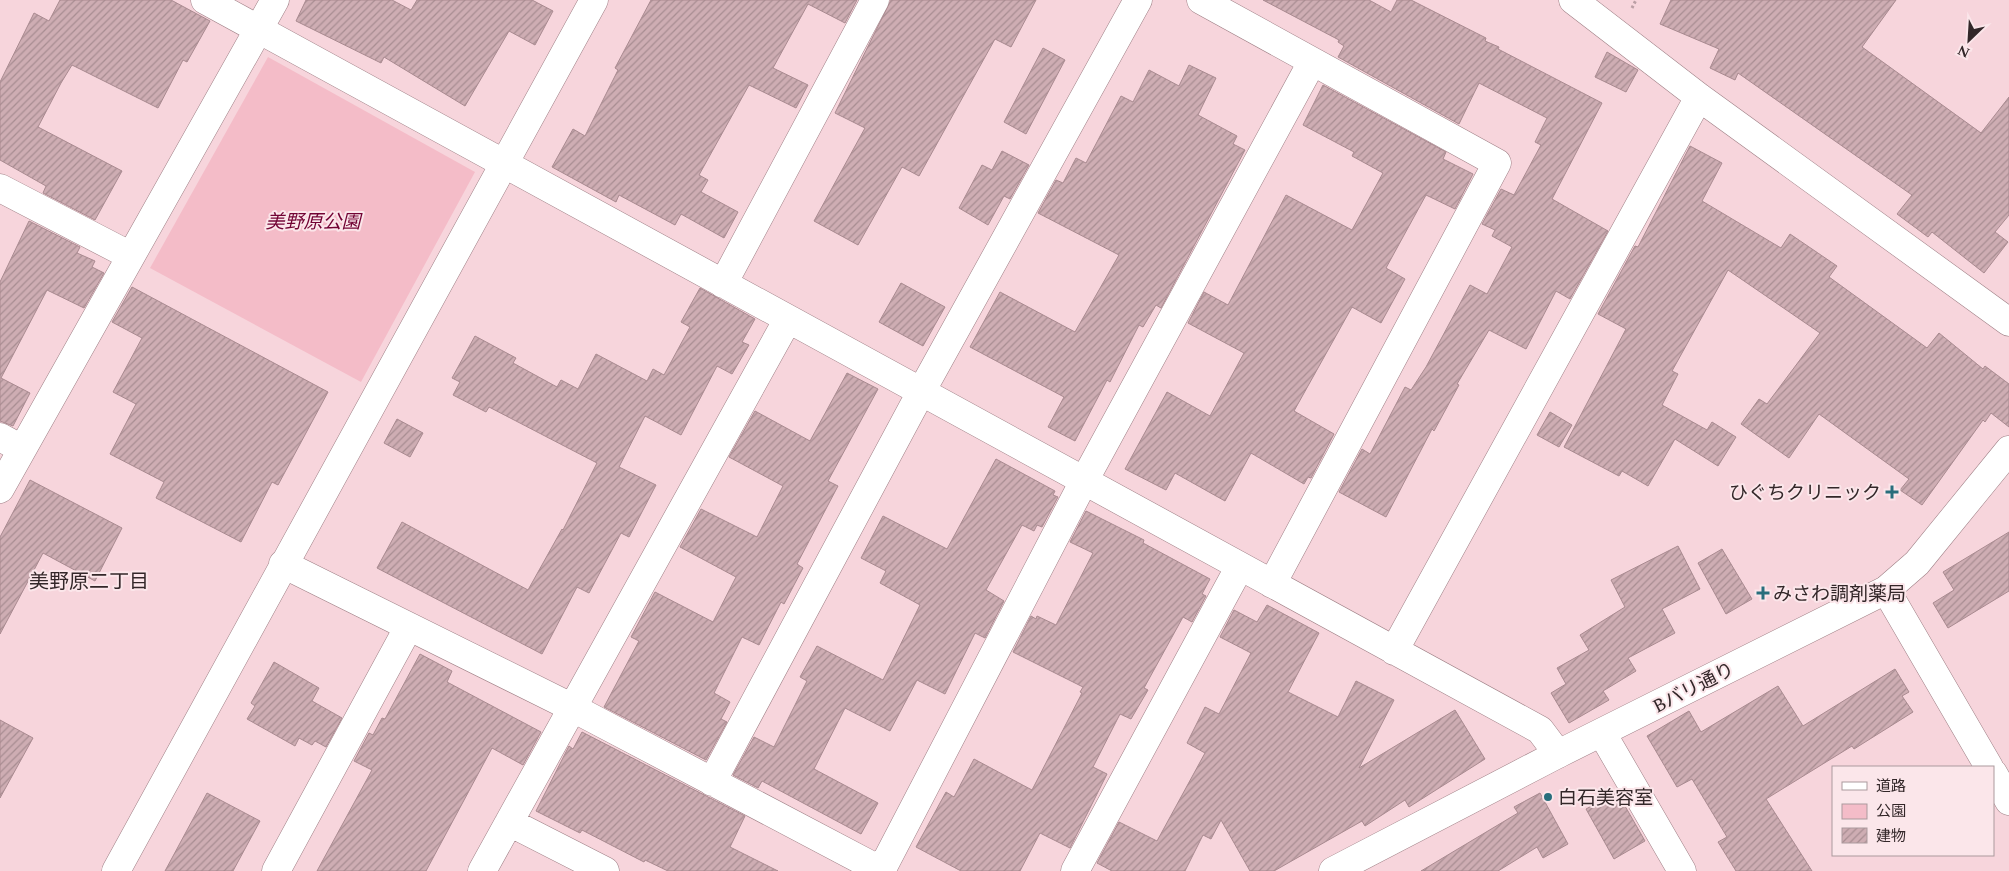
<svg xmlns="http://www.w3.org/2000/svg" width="2009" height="871" font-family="Spectral,'Noto Sans JP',serif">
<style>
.green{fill:#f4bcc8}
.building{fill:url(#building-hatch);stroke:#a98a90}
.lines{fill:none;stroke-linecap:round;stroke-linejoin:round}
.street-casing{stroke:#9e7f85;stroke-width:29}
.secondary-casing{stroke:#9e7f85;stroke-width:29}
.path{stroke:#bb9fa5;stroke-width:3;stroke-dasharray:2.5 2.5;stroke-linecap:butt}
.street{stroke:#fff;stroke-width:28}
.secondary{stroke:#fff;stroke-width:28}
.poi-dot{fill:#286e7c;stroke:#fbe6ea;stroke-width:2}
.labels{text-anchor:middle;stroke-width:4;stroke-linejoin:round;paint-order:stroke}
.park-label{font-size:19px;font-style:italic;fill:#720334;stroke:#fbe6ea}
.poi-label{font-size:19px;fill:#332729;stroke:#fbe6ea;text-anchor:start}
.street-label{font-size:19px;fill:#332729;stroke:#fbe6ea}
.neighbourhood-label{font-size:20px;fill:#332729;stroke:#fbe6ea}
</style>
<defs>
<pattern id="building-hatch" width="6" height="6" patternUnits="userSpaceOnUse" patternTransform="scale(1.25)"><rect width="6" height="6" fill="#ceadb3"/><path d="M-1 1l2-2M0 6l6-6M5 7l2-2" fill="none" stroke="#a88d92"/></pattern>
</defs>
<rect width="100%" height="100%" fill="#f7d5dc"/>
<path class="green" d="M 268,57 L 475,172 L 361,382 L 150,268 Z"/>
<path class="building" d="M 60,0 L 171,0 L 210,21 L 187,62 L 183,60 L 158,108 L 72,65 L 61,83 L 38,127 L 122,171 L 95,220 L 43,193 L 46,186 L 0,160 L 0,82 L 34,13 L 49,21 Z
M 306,0 L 392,0 L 411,10 L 417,0 L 532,0 L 553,11 L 535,45 L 509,31 L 465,106 L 384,57 L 381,63 L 296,21 Z
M 651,0 L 857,0 L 845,23 L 808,4 L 773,68 L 808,85 L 796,108 L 749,85 L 699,175 L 708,180 L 701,192 L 738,212 L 724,238 L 681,214 L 675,225 L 619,195 L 616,202 L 552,167 L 573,129 L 585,136 L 618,70 L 615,68 Z
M 891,0 L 1036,0 L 1011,47 L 995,39 L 919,176 L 902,167 L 858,245 L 814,221 L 865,128 L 835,113 Z
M 1263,0 L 1369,0 L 1391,12 L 1397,0 L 1411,0 L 1486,38 L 1485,41 L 1499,47 L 1498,49 L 1602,103 L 1552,199 L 1608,231 L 1570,299 L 1556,291 L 1526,349 L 1489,330 L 1457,384 L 1459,385 L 1434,431 L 1432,429 L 1386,517 L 1339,492 L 1362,449 L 1370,454 L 1405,387 L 1411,390 L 1426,367 L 1470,285 L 1487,294 L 1512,247 L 1492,236 L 1495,230 L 1482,224 L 1501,189 L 1514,195 L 1541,145 L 1535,142 L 1547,118 L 1479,83 L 1459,124 L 1338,57 L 1344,46 L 1338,42 L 1339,40 Z
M 1671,0 L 1896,0 L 1862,47 L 1981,133 L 2009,97 L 2009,215 L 1995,232 L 2008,242 L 1984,273 L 1932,232 L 1928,237 L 1897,214 L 1912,195 L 1738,73 L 1735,80 L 1710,68 L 1719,49 L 1660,24 Z
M 1043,48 L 1065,60 L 1026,134 L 1004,122 Z
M 1607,52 L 1638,70 L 1626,92 L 1595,77 Z
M 1189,65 L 1216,78 L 1198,115 L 1237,136 L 1233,144 L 1245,150 L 1161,308 L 1156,305 L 1143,327 L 1139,325 L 1110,382 L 1107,380 L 1075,441 L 1048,427 L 1064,397 L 970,347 L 1000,292 L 1075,332 L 1119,255 L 1038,213 L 1056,180 L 1063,183 L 1076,158 L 1086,163 L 1121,96 L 1133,102 L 1149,70 L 1179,86 Z
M 1323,85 L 1446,152 L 1443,159 L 1473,174 L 1455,209 L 1426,195 L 1386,268 L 1405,279 L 1381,323 L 1352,307 L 1294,411 L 1334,434 L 1311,478 L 1308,477 L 1304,484 L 1251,453 L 1225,501 L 1175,473 L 1166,490 L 1125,469 L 1167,392 L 1210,416 L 1244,353 L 1188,323 L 1204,292 L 1228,305 L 1286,195 L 1352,230 L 1383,173 L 1352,156 L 1354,152 L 1303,125 Z
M 1690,146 L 1722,163 L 1702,201 L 1781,248 L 1790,234 L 1837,266 L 1829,277 L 1927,348 L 1939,333 L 1983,369 L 1985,366 L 2009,384 L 2009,427 L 1991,413 L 1985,422 L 1983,420 L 1922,505 L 1900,490 L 1909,479 L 1819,414 L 1789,458 L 1741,424 L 1759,399 L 1767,404 L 1820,333 L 1728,270 L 1672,371 L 1678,374 L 1662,405 L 1707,430 L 1712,422 L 1736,437 L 1718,466 L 1675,439 L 1648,486 L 1622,471 L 1619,476 L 1564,447 L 1626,329 L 1598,314 L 1635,246 L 1638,247 Z
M 1002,151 L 1029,165 L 1010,199 L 1004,196 L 988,225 L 959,208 L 982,165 L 992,170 Z
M 29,221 L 80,247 L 77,253 L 95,261 L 92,267 L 104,273 L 84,308 L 47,290 L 1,378 L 30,393 L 13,426 L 0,421 L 0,282 Z
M 901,283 L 945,307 L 923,346 L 879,322 Z
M 132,287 L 328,392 L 278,485 L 272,482 L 241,542 L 156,498 L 164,482 L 110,454 L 136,404 L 113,392 L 142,338 L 112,322 Z
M 700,288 L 755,319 L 742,342 L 749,345 L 732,374 L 717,366 L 681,435 L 645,416 L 619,467 L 656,485 L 629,537 L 621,533 L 589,593 L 577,587 L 542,654 L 377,568 L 402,522 L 528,590 L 562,529 L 563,530 L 597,463 L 489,407 L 486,412 L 453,395 L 460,382 L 452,378 L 475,336 L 516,358 L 513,363 L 557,387 L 561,380 L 578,389 L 596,354 L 647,381 L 653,369 L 664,375 L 690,327 L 681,322 Z
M 847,373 L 878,389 L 828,481 L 838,486 L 797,564 L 803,568 L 784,604 L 781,602 L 759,645 L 742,637 L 714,693 L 730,702 L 721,719 L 727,722 L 706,760 L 604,707 L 639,641 L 631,637 L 655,592 L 713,622 L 736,577 L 680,547 L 701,509 L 757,537 L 783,486 L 729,457 L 755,411 L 810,441 Z
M 1550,412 L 1572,425 L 1559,447 L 1537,435 Z
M 397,419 L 423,433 L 410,457 L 384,443 Z
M 996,459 L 1055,491 L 1053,495 L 1058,497 L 1042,527 L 1037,525 L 1034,531 L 1022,525 L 986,590 L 1004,601 L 985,638 L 975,633 L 945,694 L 917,680 L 890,731 L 845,708 L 814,769 L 878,803 L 861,834 L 762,781 L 758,788 L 733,775 L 754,737 L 774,747 L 807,681 L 800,677 L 817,646 L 883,680 L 920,605 L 880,583 L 886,571 L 861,558 L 883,516 L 947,549 Z
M 30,480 L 122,528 L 95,581 L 43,553 L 0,634 L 0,537 Z
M 1086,511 L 1144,540 L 1143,543 L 1210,579 L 1202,594 L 1206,596 L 1192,622 L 1183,617 L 1144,688 L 1148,690 L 1131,719 L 1120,714 L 1093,767 L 1107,774 L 1070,848 L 1040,833 L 1020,871 L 961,871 L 916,847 L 946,792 L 954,797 L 974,759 L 1032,790 L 1082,693 L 1080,692 L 1083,687 L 1013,652 L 1031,616 L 1036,619 L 1037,616 L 1056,625 L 1093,553 L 1070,542 Z
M 2009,532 L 2009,591 L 1948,628 L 1933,603 L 1954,590 L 1943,572 Z
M 1678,546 L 1700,589 L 1662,609 L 1675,633 L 1628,658 L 1636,671 L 1603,691 L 1609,700 L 1569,723 L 1551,693 L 1566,684 L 1557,668 L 1589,650 L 1580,635 L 1625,607 L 1611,580 Z
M 1722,549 L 1752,599 L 1726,614 L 1698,563 Z
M 1267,605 L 1319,633 L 1288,692 L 1338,717 L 1356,681 L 1394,700 L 1359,768 L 1455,710 L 1485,759 L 1409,807 L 1405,800 L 1365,826 L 1362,821 L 1274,871 L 1250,871 L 1221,820 L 1211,839 L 1203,835 L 1185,871 L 1112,871 L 1097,863 L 1119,822 L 1157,841 L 1205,753 L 1187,743 L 1205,707 L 1219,714 L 1251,653 L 1220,637 L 1234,610 L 1257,622 Z
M 420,654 L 452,671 L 447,682 L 541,732 L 523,765 L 492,748 L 426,871 L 317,871 L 372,770 L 354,761 L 369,733 L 373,735 L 382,718 L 385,719 Z
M 274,662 L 319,688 L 312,701 L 342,718 L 326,747 L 315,741 L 312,745 L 299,738 L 295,746 L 247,719 L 255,706 L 251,703 Z
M 1895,669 L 1909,692 L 1902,696 L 1913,712 L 1854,749 L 1852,746 L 1766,799 L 1812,871 L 1736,871 L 1718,842 L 1727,837 L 1692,779 L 1677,787 L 1647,736 L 1689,711 L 1701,732 L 1778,686 L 1803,726 Z
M 0,720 L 33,738 L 0,798 Z
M 582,732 L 745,816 L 730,847 L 778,871 L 668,871 L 645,860 L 644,862 L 582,830 L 580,833 L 536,811 L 569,746 L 573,749 Z
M 1617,792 L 1645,841 L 1614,859 L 1586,809 Z
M 207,793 L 260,821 L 233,871 L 165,871 Z
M 1540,793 L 1568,844 L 1543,858 L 1537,847 L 1498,871 L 1421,871 L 1518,813 L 1514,807 Z"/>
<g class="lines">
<g class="street-casing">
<path id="street" d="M 205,0 L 1540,730 L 1558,754
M 1201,0 L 1497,163 L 1272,584
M 1573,0 L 1699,97 L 2009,322
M 0,188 L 131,256
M 723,284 L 875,0
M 0,437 L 22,449
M 0,489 L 275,0
M 283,564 L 571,707 L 882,871
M 1886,590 L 1989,767
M 1394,651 L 1699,97
M 1602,733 L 1682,871
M 1993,773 L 2009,801
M 712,782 L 921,392 L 1138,0
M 509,822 L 605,871
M 116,871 L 594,0
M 276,871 L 408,628
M 482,871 L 788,319
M 881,871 L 1084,481 L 1312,62
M 1075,871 L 1240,566"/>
</g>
<g class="secondary-casing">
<path id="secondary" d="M 1333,871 L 1558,754 L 1886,590 L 1917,563 L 2009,450"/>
</g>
<path class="path" d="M 1632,8 L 1636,0"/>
<use href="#street" class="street"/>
<use href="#secondary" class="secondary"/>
</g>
<g class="poi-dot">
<path d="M1889.5 484.5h5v5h5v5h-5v5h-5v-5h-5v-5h5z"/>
<path d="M1760.5 585.5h5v5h5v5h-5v5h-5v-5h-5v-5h5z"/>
<circle cx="1548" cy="797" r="5"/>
</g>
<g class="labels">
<g class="park-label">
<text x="313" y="228">美野原公園</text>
</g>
<g class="poi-label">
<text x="1881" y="499" text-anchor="end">ひぐちクリニック</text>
<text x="1773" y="600">みさわ調剤薬局</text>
<text x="1558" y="804">白石美容室</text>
</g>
<g class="street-label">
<text transform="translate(1693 687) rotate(-27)" y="7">Bバリ通り</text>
</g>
<g class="neighbourhood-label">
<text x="89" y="588">美野原二丁目</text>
</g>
</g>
<rect x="1832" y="766" width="162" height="90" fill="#fbe6ea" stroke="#ab9a9d"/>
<rect x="1842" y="782" width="25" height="8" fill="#ffffff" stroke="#ab9a9d"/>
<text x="1876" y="791" font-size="15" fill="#332729">道路</text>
<rect x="1842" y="804" width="25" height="15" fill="#f4bcc8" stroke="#ab9a9d"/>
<text x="1876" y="816" font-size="15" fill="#332729">公園</text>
<rect x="1842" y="828" width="25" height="15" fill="url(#building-hatch)" stroke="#ab9a9d"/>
<text x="1876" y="841" font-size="15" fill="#332729">建物</text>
<g transform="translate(1969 40) rotate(205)" stroke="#fbe6ea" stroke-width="4" paint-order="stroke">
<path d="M0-4L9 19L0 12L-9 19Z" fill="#332729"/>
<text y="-8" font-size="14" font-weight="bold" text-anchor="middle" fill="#332729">N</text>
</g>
</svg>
